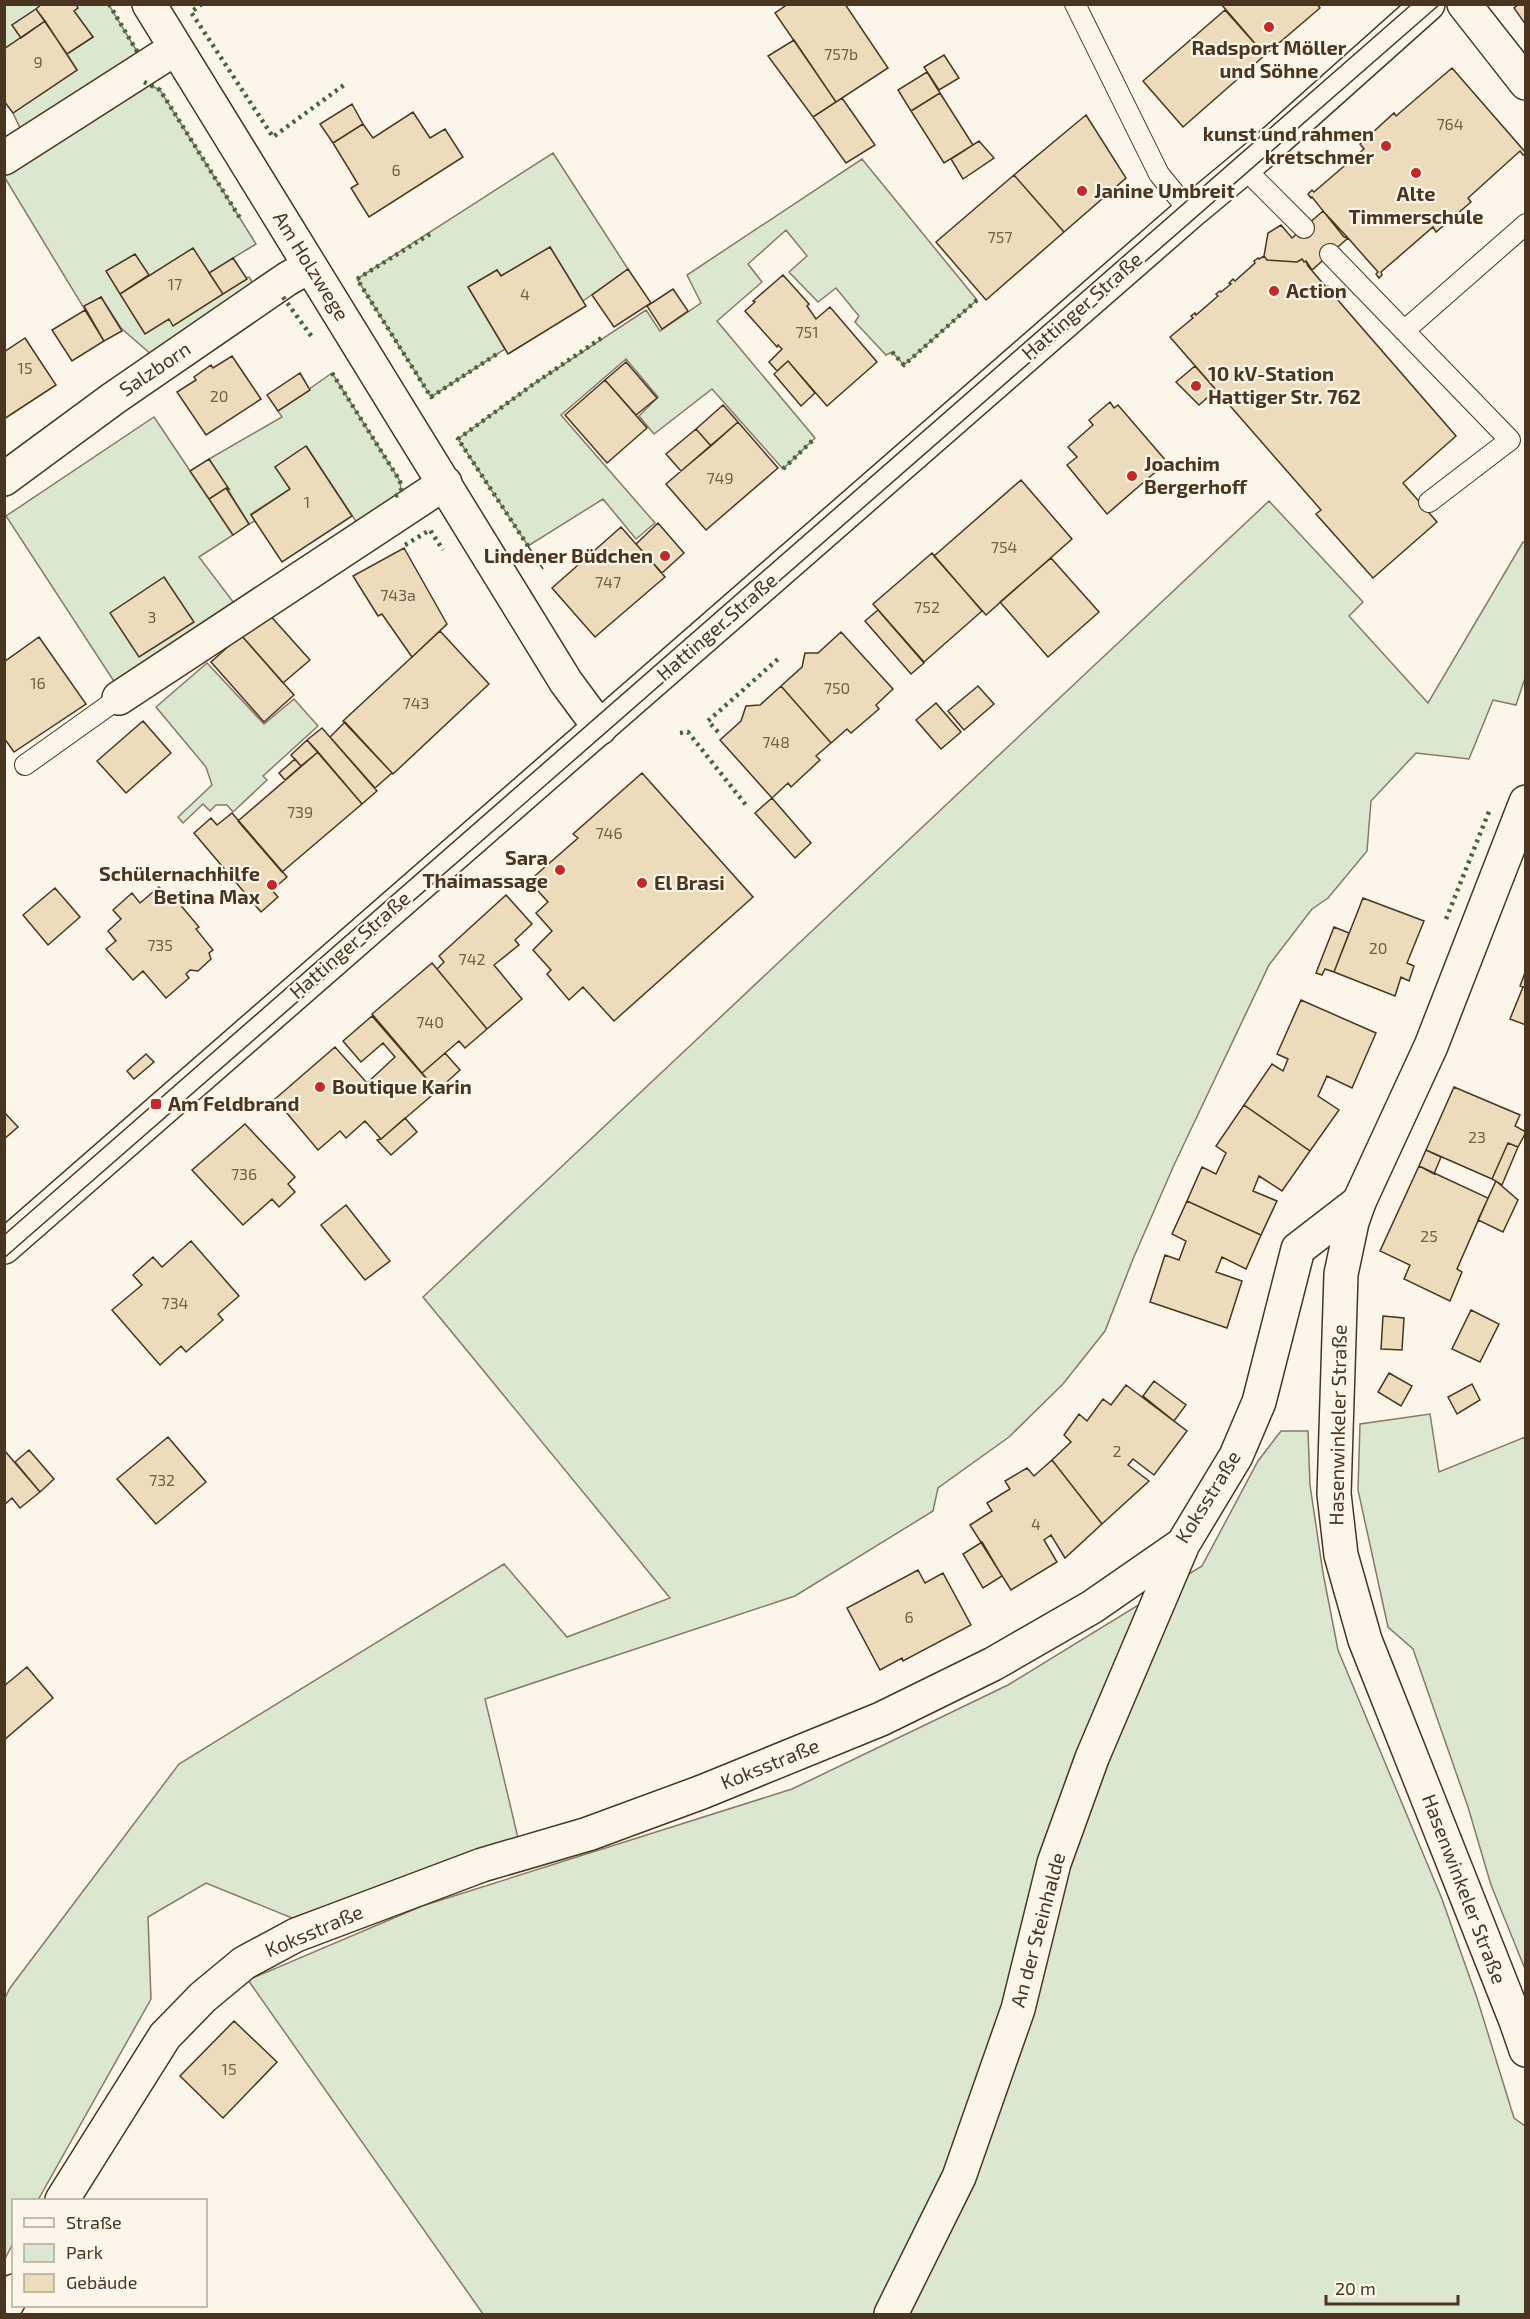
<svg xmlns="http://www.w3.org/2000/svg" width="1530" height="2319" font-family="'Exo 2',sans-serif">
<style>
.green{fill:#dce7d0;stroke:#887966;stroke-width:1.5}
.building{fill:#ecdcbc;stroke:#4a3520;stroke-width:1.5}
.lines{fill:none;stroke-linecap:round;stroke-linejoin:round}
.lane-casing{stroke:#4a3520;stroke-width:22}
.street-casing{stroke:#4a3520;stroke-width:36}
.secondary-casing{stroke:#4a3520;stroke-width:36}
.lane{stroke:#fbf6e9;stroke-width:20}
.street{stroke:#fbf6e9;stroke-width:33}
.secondary{stroke:#fbf6e9;stroke-width:33}
.tram{stroke:#4a3520;stroke-width:1.5}
.hedge{stroke:#436837;stroke-width:4.5;stroke-dasharray:3 4.5;stroke-linecap:butt}
.fence{stroke:#4a3520;stroke-width:1.5;stroke-dasharray:8 3;stroke-linecap:butt}
.poi-dot{fill:#c62828;stroke:#fbf6e9;stroke-width:2}
.labels{text-anchor:middle;stroke-width:4.5;stroke-linejoin:round;paint-order:stroke}
.number-label{font-size:16px;fill:#725f47}
.poi-label{font-size:20px;font-weight:bold;fill:#4a3520;stroke:#fbf6e9;text-anchor:start}
.street-label{font-size:20px;fill:#4a3520;stroke:#fbf6e9}
</style>
<rect width="100%" height="100%" fill="#fbf6e9"/>
<path class="green" d="M 5,5 L 47,5 L 38,12 L 12,25 L 21,38 L 5,49 Z
M 76,5 L 109,5 L 138,53 L 23,134 L 13,113 L 77,70 L 67,54 L 93,37 L 74,11 Z
M 144,82 L 160,90 L 256,244 L 233,258 L 245,278 L 249,277 L 255,286 L 153,356 L 121,328 L 101,297 L 85,310 L 5,178 L 5,175 Z
M 553,153 L 628,269 L 583,301 L 550,247 L 501,276 L 497,270 L 468,287 L 505,349 L 431,397 L 357,279 Z
M 862,159 L 977,300 L 904,365 L 892,352 L 886,355 L 855,322 L 859,316 L 836,288 L 818,302 L 789,272 L 807,256 L 786,230 L 748,264 L 762,282 L 717,321 L 815,438 L 783,469 L 712,389 L 654,434 L 639,416 L 658,397 L 626,359 L 561,415 L 655,523 L 636,539 L 603,499 L 528,546 L 458,439 L 535,383 L 646,310 L 660,331 L 701,303 L 687,275 Z
M 332,373 L 400,481 L 401,490 L 399,495 L 357,523 L 307,447 L 276,467 L 290,489 L 251,514 L 255,521 L 249,524 L 209,459 L 282,417 L 278,411 Z
M 154,417 L 233,535 L 199,557 L 237,607 L 117,686 L 6,516 Z
M 1269,501 L 1363,602 L 1349,616 L 1428,703 L 1523,542 L 1525,543 L 1525,678 L 1516,705 L 1493,700 L 1469,759 L 1416,753 L 1371,801 L 1367,851 L 1328,898 L 1312,909 L 1269,965 L 1174,1165 L 1133,1259 L 1105,1331 L 1063,1384 L 1009,1437 L 938,1488 L 933,1511 L 795,1596 L 485,1699 L 518,1838 L 292,1918 L 206,1883 L 148,1917 L 151,1999 L 38,2200 L 14,2200 L 13,2243 L 5,2259 L 5,1998 L 10,1988 L 179,1764 L 504,1564 L 567,1637 L 670,1598 L 423,1297 Z
M 207,663 L 264,724 L 294,699 L 318,726 L 263,776 L 267,780 L 233,812 L 227,805 L 216,805 L 210,811 L 203,804 L 183,823 L 178,817 L 212,785 L 206,767 L 156,707 Z
M 1430,1414 L 1439,1472 L 1525,1437 L 1525,1969 L 1491,1885 L 1468,1807 L 1413,1649 L 1388,1627 L 1358,1490 L 1360,1424 Z
M 1281,1431 L 1308,1431 L 1310,1485 L 1323,1573 L 1338,1650 L 1442,1899 L 1477,1998 L 1514,2118 L 1525,2126 L 1525,2314 L 483,2314 L 248,1980 L 422,1906 L 792,1789 L 1008,1685 L 1202,1566 L 1258,1461 Z"/>
<path class="building" d="M 42,4 L 76,4 L 78,8 L 74,11 L 93,37 L 67,54 L 36,9 Z
M 788,4 L 845,4 L 888,68 L 836,102 L 775,13 Z
M 1221,4 L 1317,4 L 1320,8 L 1265,55 Z
M 1519,4 L 1526,4 L 1526,25 L 1514,8 Z
M 36,9 L 45,21 L 21,38 L 12,25 Z
M 1225,10 L 1265,55 L 1183,127 L 1143,81 Z
M 45,21 L 77,70 L 13,113 L 4,101 L 4,49 Z
M 794,40 L 836,102 L 813,117 L 768,56 Z
M 944,55 L 959,78 L 939,90 L 924,67 Z
M 1452,68 L 1526,153 L 1523,155 L 1520,151 L 1468,198 L 1471,202 L 1436,232 L 1433,227 L 1381,272 L 1382,275 L 1379,278 L 1376,274 L 1378,272 L 1348,238 L 1344,237 L 1312,197 L 1311,198 L 1308,194 L 1312,190 L 1314,192 L 1364,149 L 1360,144 L 1394,113 L 1396,116 Z
M 927,72 L 940,93 L 911,111 L 898,90 Z
M 940,93 L 973,145 L 944,163 L 911,111 Z
M 842,98 L 875,145 L 846,163 L 813,117 Z
M 352,104 L 363,124 L 333,143 L 320,124 Z
M 413,112 L 430,138 L 445,129 L 463,157 L 369,217 L 351,188 L 358,184 L 333,143 L 363,124 L 373,138 Z
M 1086,115 L 1126,178 L 1064,232 L 1014,175 Z
M 979,141 L 994,158 L 963,179 L 951,159 Z
M 1014,175 L 1064,232 L 986,300 L 936,242 Z
M 1323,211 L 1348,238 L 1312,270 L 1306,261 L 1304,262 L 1302,259 L 1297,262 L 1267,260 L 1264,256 L 1268,233 L 1281,225 L 1292,238 Z
M 550,247 L 586,306 L 508,354 L 468,287 L 497,270 L 501,276 Z
M 193,248 L 223,294 L 173,326 L 169,319 L 145,334 L 120,294 Z
M 135,254 L 149,275 L 120,294 L 106,271 Z
M 1264,256 L 1267,260 L 1297,262 L 1302,259 L 1304,262 L 1306,261 L 1308,266 L 1326,287 L 1328,286 L 1330,291 L 1456,436 L 1403,483 L 1437,522 L 1373,578 L 1316,514 L 1321,510 L 1170,337 L 1193,318 L 1191,316 L 1195,313 L 1196,315 L 1218,296 L 1216,294 L 1220,291 L 1221,292 L 1231,284 L 1229,283 L 1233,279 L 1235,281 L 1255,263 L 1254,261 L 1258,258 L 1259,259 Z
M 233,258 L 247,279 L 223,294 L 209,273 Z
M 628,269 L 651,303 L 614,327 L 592,295 Z
M 783,275 L 809,304 L 807,306 L 816,319 L 830,307 L 877,362 L 827,406 L 788,361 L 777,371 L 769,362 L 782,349 L 778,345 L 777,347 L 745,311 L 755,302 L 753,301 Z
M 673,289 L 688,311 L 662,329 L 647,306 Z
M 101,297 L 122,331 L 104,341 L 84,306 Z
M 85,310 L 104,341 L 72,361 L 52,330 Z
M 25,338 L 56,385 L 4,419 L 4,352 Z
M 232,356 L 261,399 L 206,435 L 177,392 L 196,380 L 194,377 L 211,365 L 213,368 Z
M 788,361 L 815,393 L 801,406 L 774,374 Z
M 626,362 L 657,398 L 636,415 L 605,380 Z
M 1195,366 L 1216,390 L 1199,405 L 1176,382 Z
M 300,373 L 310,390 L 278,411 L 267,395 Z
M 605,380 L 647,428 L 607,463 L 565,415 Z
M 1110,402 L 1114,408 L 1118,405 L 1167,462 L 1107,514 L 1067,465 L 1077,457 L 1068,447 L 1093,425 L 1089,420 Z
M 723,405 L 738,422 L 711,446 L 696,429 Z
M 738,422 L 778,468 L 706,530 L 666,484 Z
M 696,429 L 711,446 L 681,471 L 666,454 Z
M 306,446 L 352,516 L 282,562 L 251,515 L 290,489 L 275,467 Z
M 209,459 L 229,489 L 226,488 L 209,499 L 190,471 Z
M 1021,480 L 1072,539 L 986,615 L 934,556 Z
M 226,488 L 249,524 L 233,535 L 209,499 Z
M 658,523 L 684,553 L 662,573 L 636,544 Z
M 621,527 L 665,577 L 595,637 L 552,588 Z
M 404,548 L 447,624 L 412,657 L 382,614 L 378,616 L 353,576 Z
M 932,553 L 982,611 L 924,662 L 873,604 Z
M 1051,558 L 1099,612 L 1048,657 L 1000,602 Z
M 164,577 L 194,622 L 139,657 L 110,613 Z
M 878,610 L 924,663 L 911,674 L 865,621 Z
M 267,612 L 310,660 L 283,683 L 241,635 Z
M 440,631 L 489,684 L 393,774 L 343,721 Z
M 841,632 L 893,689 L 876,705 L 879,709 L 851,733 L 847,729 L 831,743 L 781,686 L 802,667 L 805,653 L 818,653 Z
M 241,635 L 294,695 L 264,722 L 211,662 Z
M 39,637 L 86,704 L 14,752 L 4,738 L 4,662 Z
M 781,686 L 831,743 L 816,756 L 820,760 L 791,787 L 788,783 L 772,798 L 720,740 L 741,721 L 746,706 L 760,705 Z
M 978,686 L 994,704 L 964,730 L 948,711 Z
M 936,703 L 961,732 L 941,749 L 916,720 Z
M 143,721 L 171,753 L 126,793 L 97,761 Z
M 345,722 L 392,773 L 375,788 L 330,737 Z
M 322,728 L 377,791 L 362,804 L 307,740 Z
M 307,740 L 318,752 L 301,766 L 291,755 Z
M 318,752 L 362,804 L 282,872 L 238,821 Z
M 295,759 L 301,766 L 285,780 L 279,773 Z
M 642,773 L 753,897 L 614,1021 L 583,987 L 569,1000 L 547,974 L 551,970 L 533,950 L 552,931 L 536,913 L 548,902 L 529,881 L 578,838 L 573,834 Z
M 772,798 L 811,843 L 795,858 L 755,813 Z
M 232,813 L 287,877 L 272,890 L 278,897 L 261,912 L 194,833 L 211,818 L 217,825 Z
M 159,887 L 175,904 L 178,902 L 199,927 L 196,929 L 213,950 L 209,953 L 211,959 L 198,971 L 190,970 L 186,974 L 189,978 L 166,998 L 143,971 L 133,980 L 106,949 L 116,941 L 108,931 L 121,919 L 113,910 L 132,893 L 140,903 Z
M 55,888 L 80,917 L 48,945 L 23,915 Z
M 506,895 L 532,924 L 515,940 L 519,945 L 494,965 L 522,999 L 487,1029 L 437,969 L 444,962 L 439,956 Z
M 1363,898 L 1424,921 L 1407,963 L 1414,966 L 1409,981 L 1401,977 L 1395,996 L 1334,972 Z
M 1334,927 L 1349,933 L 1334,972 L 1325,969 L 1322,975 L 1316,973 Z
M 432,963 L 487,1029 L 465,1048 L 459,1041 L 422,1073 L 372,1014 Z
M 1526,970 L 1526,988 L 1520,986 Z
M 1523,987 L 1526,988 L 1526,1025 L 1510,1019 Z
M 1301,1000 L 1376,1033 L 1352,1088 L 1327,1076 L 1318,1096 L 1339,1110 L 1310,1151 L 1244,1105 L 1272,1064 L 1283,1071 L 1288,1059 L 1277,1054 Z
M 372,1016 L 437,1091 L 381,1139 L 365,1121 L 346,1138 L 340,1131 L 318,1150 L 275,1099 L 335,1047 L 367,1083 L 395,1057 L 383,1043 L 361,1062 L 343,1041 Z
M 445,1053 L 460,1070 L 437,1091 L 422,1073 Z
M 146,1054 L 154,1062 L 134,1079 L 127,1071 Z
M 1454,1087 L 1520,1115 L 1515,1126 L 1526,1132 L 1518,1147 L 1508,1143 L 1492,1179 L 1426,1150 Z
M 1244,1105 L 1310,1151 L 1282,1191 L 1259,1176 L 1253,1191 L 1277,1201 L 1261,1235 L 1187,1201 L 1202,1167 L 1216,1174 L 1226,1153 L 1216,1146 Z
M 4,1112 L 18,1127 L 4,1139 Z
M 405,1118 L 417,1132 L 391,1155 L 377,1140 L 381,1139 Z
M 245,1124 L 295,1177 L 288,1184 L 295,1192 L 279,1207 L 272,1199 L 243,1225 L 192,1170 Z
M 1508,1143 L 1518,1147 L 1502,1185 L 1492,1179 Z
M 1426,1150 L 1441,1157 L 1434,1174 L 1419,1166 Z
M 1419,1166 L 1488,1198 L 1457,1269 L 1462,1272 L 1450,1301 L 1404,1279 L 1410,1265 L 1380,1251 Z
M 1496,1181 L 1518,1200 L 1503,1232 L 1478,1220 Z
M 1187,1201 L 1261,1235 L 1246,1269 L 1222,1257 L 1216,1272 L 1242,1281 L 1227,1328 L 1150,1302 L 1165,1255 L 1179,1260 L 1186,1241 L 1172,1234 Z
M 346,1205 L 390,1261 L 365,1280 L 321,1225 Z
M 191,1241 L 239,1296 L 218,1314 L 223,1320 L 186,1352 L 181,1346 L 160,1365 L 112,1310 L 142,1285 L 133,1275 L 153,1257 L 162,1267 Z
M 1471,1310 L 1499,1324 L 1480,1362 L 1452,1349 Z
M 1383,1316 L 1404,1318 L 1402,1350 L 1381,1349 Z
M 1389,1373 L 1412,1386 L 1401,1406 L 1378,1392 Z
M 1154,1381 L 1186,1405 L 1174,1421 L 1143,1396 Z
M 1472,1384 L 1480,1400 L 1457,1414 L 1448,1397 Z
M 1126,1385 L 1187,1431 L 1154,1475 L 1133,1459 L 1128,1465 L 1149,1481 L 1102,1524 L 1052,1460 L 1071,1442 L 1064,1435 L 1079,1414 L 1087,1421 L 1103,1399 L 1111,1405 Z
M 168,1437 L 206,1482 L 156,1524 L 117,1479 Z
M 4,1450 L 40,1492 L 20,1508 L 12,1498 L 4,1505 Z
M 29,1450 L 54,1479 L 40,1492 L 15,1462 Z
M 1052,1460 L 1102,1524 L 1065,1558 L 1051,1535 L 1044,1540 L 1057,1562 L 1011,1590 L 970,1525 L 992,1511 L 987,1503 L 1010,1489 L 1005,1481 L 1027,1468 L 1034,1476 Z
M 982,1542 L 1002,1576 L 983,1588 L 963,1554 Z
M 918,1570 L 925,1583 L 943,1573 L 971,1625 L 903,1661 L 902,1658 L 880,1670 L 847,1608 Z
M 27,1667 L 53,1698 L 4,1740 L 4,1686 Z
M 234,2021 L 277,2062 L 223,2118 L 180,2076 Z"/>
<g class="lines">
<g class="lane-casing">
<path id="lane" d="M 1075,4 L 1159,174 L 1190,212
M 1244,168 L 1304,228
M 1330,254 L 1510,440 L 1429,502
M 1404,331 L 1526,224
M 25,765 L 119,698"/>
</g>
<g class="street-casing">
<path id="street" d="M 149,4 L 566,682 L 600,728
M 4,158 L 176,48
M 4,479 L 114,398 L 287,279 L 310,266
M 119,698 L 445,483
M 62,2200 L 165,2036 L 203,1997 L 244,1963 L 296,1935 L 482,1865 L 588,1834 L 702,1792 L 881,1719 L 993,1664 L 1092,1607 L 1183,1544 L 1236,1456 L 1259,1402 L 1298,1249 L 1359,1202
M 4,2309 L 14,2291
M 891,2314 L 959,2177 L 1018,2009 L 1054,1863 L 1092,1758 L 1183,1544"/>
</g>
<g class="secondary-casing">
<path id="secondary" d="M 1464,4 L 1526,83
M 1526,802 L 1431,1046 L 1359,1202 L 1352,1222 L 1341,1274 L 1334,1494 L 1341,1555 L 1365,1640 L 1516,2021 L 1526,2050
M 4,1247 L 1190,212 L 1260,154 L 1428,4"/>
</g>
<use href="#lane" class="lane"/>
<use href="#street" class="street"/>
<use href="#secondary" class="secondary"/>
<path class="tram" d="M 4,1235 L 1412,4
M 4,1258 L 1440,4"/>
<path class="hedge" d="M 109,4 L 138,53
M 202,4 L 191,12 L 273,137 L 344,85
M 144,82 L 160,90 L 240,218
M 430,234 L 357,279 L 431,397 L 500,352
M 283,297 L 312,337
M 892,352 L 904,365 L 977,300
M 332,373 L 400,481 L 401,490 L 395,497
M 783,469 L 815,438
M 405,545 L 430,530 L 443,550
M 528,546 L 458,439 L 535,383 L 603,337
M 718,732 L 708,721 L 778,659
M 680,733 L 688,732 L 746,805
M 1446,919 L 1490,809"/>
<path class="fence" d="M 528,546 L 543,569"/>
</g>
<g class="poi-dot">
<circle cx="1269" cy="27" r="6"/>
<circle cx="1386" cy="146" r="6"/>
<circle cx="1416" cy="173" r="6"/>
<circle cx="1082" cy="191" r="6"/>
<circle cx="1274" cy="291" r="6"/>
<circle cx="1196" cy="386" r="6"/>
<circle cx="1132" cy="476" r="6"/>
<circle cx="665" cy="556" r="6"/>
<circle cx="560" cy="870" r="6"/>
<circle cx="642" cy="883" r="6"/>
<circle cx="272" cy="885" r="6"/>
<circle cx="320" cy="1087" r="6"/>
<rect x="150" y="1098" width="12" height="12" rx="3"/>
</g>
<g class="labels">
<g class="number-label">
<text x="841" y="60">757b</text>
<text x="38" y="68">9</text>
<text x="1450" y="130">764</text>
<text x="396" y="176">6</text>
<text x="1000" y="243">757</text>
<text x="175" y="290">17</text>
<text x="525" y="300">4</text>
<text x="807" y="338">751</text>
<text x="25" y="374">15</text>
<text x="219" y="402">20</text>
<text x="720" y="484">749</text>
<text x="307" y="508">1</text>
<text x="1004" y="553">754</text>
<text x="608" y="588">747</text>
<text x="398" y="601">743a</text>
<text x="927" y="613">752</text>
<text x="152" y="623">3</text>
<text x="38" y="689">16</text>
<text x="837" y="694">750</text>
<text x="416" y="709">743</text>
<text x="776" y="748">748</text>
<text x="300" y="818">739</text>
<text x="609" y="839">746</text>
<text x="160" y="951">735</text>
<text x="1378" y="954">20</text>
<text x="472" y="965">742</text>
<text x="430" y="1028">740</text>
<text x="1477" y="1143">23</text>
<text x="244" y="1180">736</text>
<text x="1429" y="1242">25</text>
<text x="175" y="1309">734</text>
<text x="1117" y="1457">2</text>
<text x="162" y="1486">732</text>
<text x="1036" y="1530">4</text>
<text x="909" y="1623">6</text>
<text x="229" y="2075">15</text>
</g>
<g class="poi-label">
<text x="1269" y="55" text-anchor="middle">Radsport Möller<tspan x="1269" dy="23">und Söhne</tspan></text>
<text x="1374" y="141" text-anchor="end">kunst und rahmen<tspan x="1374" dy="23">kretschmer</tspan></text>
<text x="1094" y="198">Janine Umbreit</text>
<text x="1416" y="201" text-anchor="middle">Alte<tspan x="1416" dy="23">Timmerschule</tspan></text>
<text x="1286" y="298">Action</text>
<text x="1208" y="381">10 kV-Station<tspan x="1208" dy="23">Hattiger Str. 762</tspan></text>
<text x="1144" y="471">Joachim<tspan x="1144" dy="23">Bergerhoff</tspan></text>
<text x="653" y="563" text-anchor="end">Lindener Büdchen</text>
<text x="548" y="865" text-anchor="end">Sara<tspan x="548" dy="23">Thaimassage</tspan></text>
<text x="260" y="881" text-anchor="end">Schülernachhilfe<tspan x="260" dy="23">Betina Max</tspan></text>
<text x="654" y="890">El Brasi</text>
<text x="332" y="1094">Boutique Karin</text>
<text x="168" y="1111">Am Feldbrand</text>
</g>
<g class="street-label">
<text transform="translate(311 266) rotate(58)" y="7">Am Holzwege</text>
<text transform="translate(1082 306) rotate(-41)" y="7">Hattinger Straße</text>
<text transform="translate(155 369) rotate(-34)" y="7">Salzborn</text>
<text transform="translate(717 627) rotate(-41)" y="7">Hattinger Straße</text>
<text transform="translate(350 945) rotate(-41)" y="7">Hattinger Straße</text>
<text transform="translate(1338 1425) rotate(-89)" y="7">Hasenwinkeler Straße</text>
<text transform="translate(1208 1497) rotate(-58)" y="7">Koksstraße</text>
<text transform="translate(770 1764) rotate(-22)" y="7">Koksstraße</text>
<text transform="translate(1464 1889) rotate(69)" y="7">Hasenwinkeler Straße</text>
<text transform="translate(1038 1930) rotate(-75)" y="7">An der Steinhalde</text>
<text transform="translate(314 1931) rotate(-23)" y="7">Koksstraße</text>
</g>
</g>
<rect width="1530" height="2319" fill="none" stroke="#4a3520" stroke-width="12"/>
<rect x="12" y="2199" width="195" height="108" fill="#fbf6e9" stroke="#b4a999" stroke-width="1.5"/>
<rect x="24" y="2218" width="30" height="9" fill="#fbf6e9" stroke="#b4a999" stroke-width="1.5"/>
<text x="66" y="2229" font-size="18" fill="#4a3520">Straße</text>
<rect x="24" y="2244" width="30" height="18" fill="#dce7d0" stroke="#b4a999" stroke-width="1.5"/>
<text x="66" y="2259" font-size="18" fill="#4a3520">Park</text>
<rect x="24" y="2274" width="30" height="18" fill="#ecdcbc" stroke="#b4a999" stroke-width="1.5"/>
<text x="66" y="2289" font-size="18" fill="#4a3520">Gebäude</text>
<path d="M1326 2295v9h132v-9" fill="none" stroke="#4a3520" stroke-width="3"/>
<text x="1335" y="2295" font-size="18" fill="#4a3520" stroke="#fbf6e9" stroke-width="4.5" paint-order="stroke">20 m</text>
</svg>
